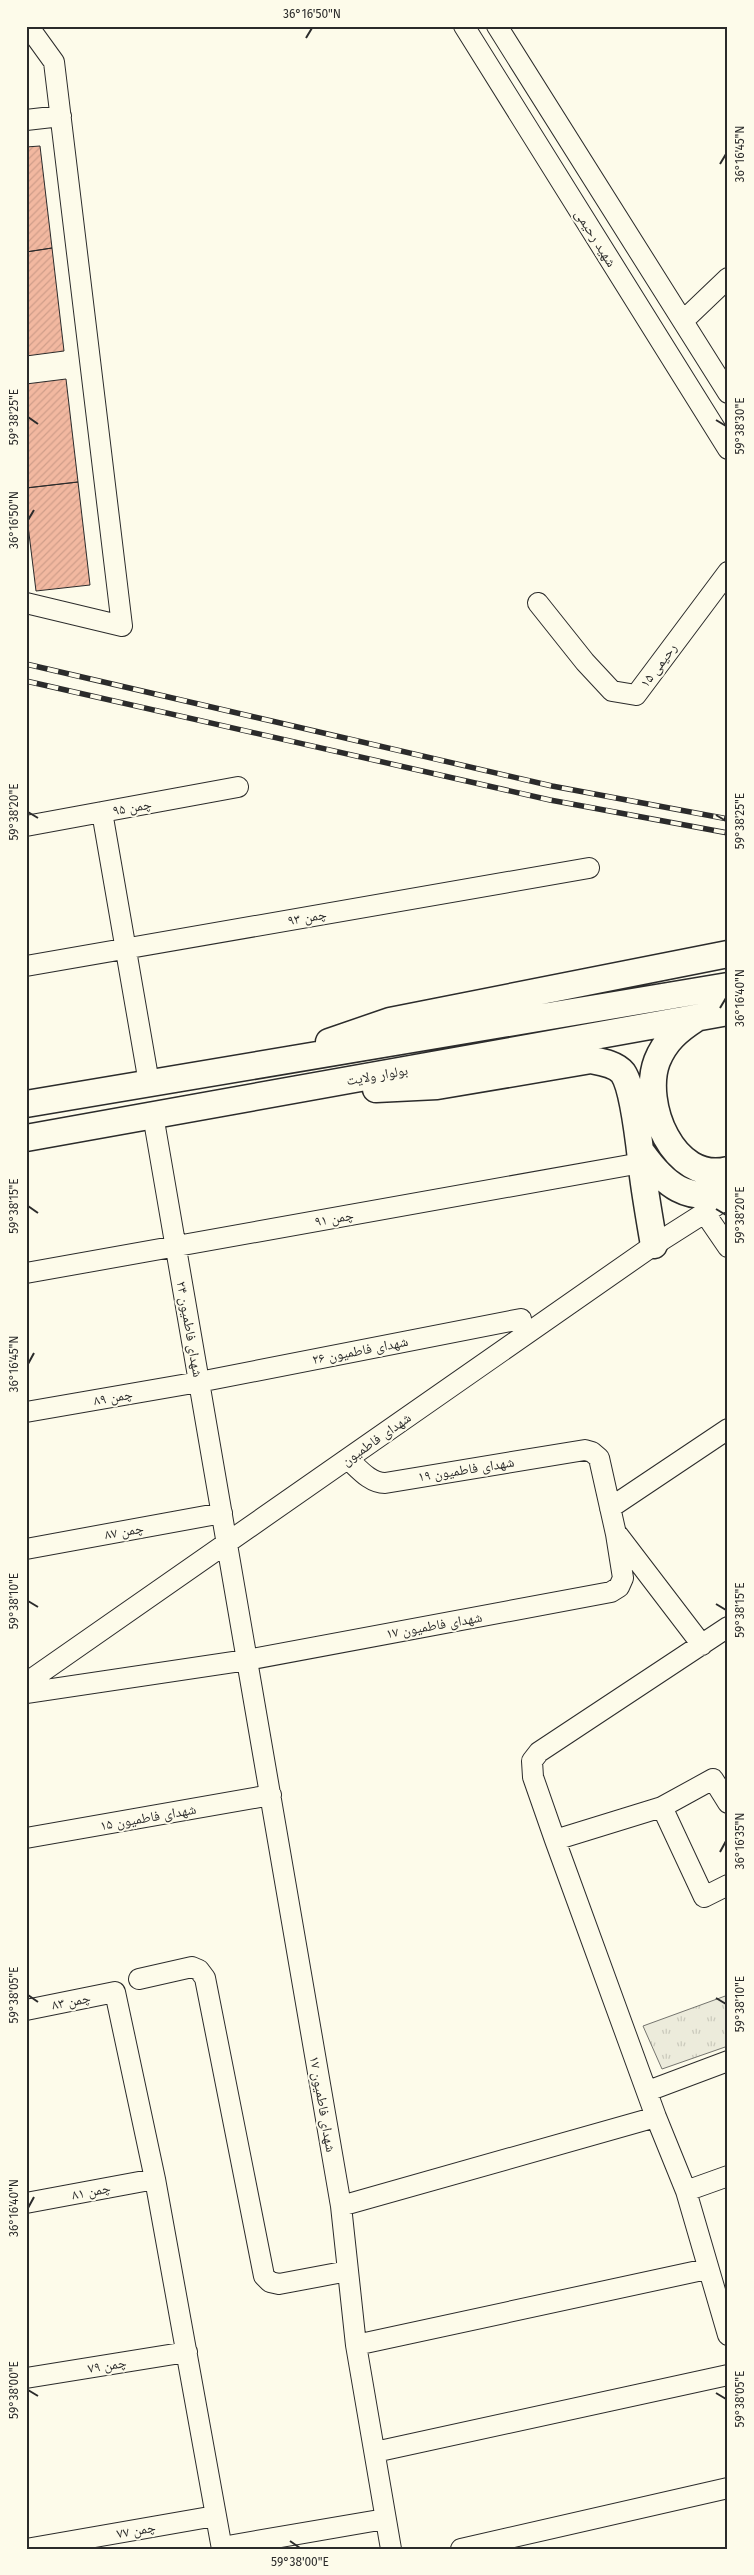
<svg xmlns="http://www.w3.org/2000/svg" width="754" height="2575" font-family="'Fira Sans','Noto Naskh Arabic',sans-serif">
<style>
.grass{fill:url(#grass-tufts);stroke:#74746e}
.building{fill:url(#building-hatch);stroke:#2b2b2b}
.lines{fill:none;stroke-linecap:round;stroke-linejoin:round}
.minor-casing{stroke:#2b2b2b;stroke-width:22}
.major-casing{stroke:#2b2b2b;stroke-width:29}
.minor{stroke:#fdfbea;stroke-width:20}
.major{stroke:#fdfbea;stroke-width:26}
.rail-casing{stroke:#2b2b2b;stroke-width:5.5}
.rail{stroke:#fdfbea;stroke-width:4;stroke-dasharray:11;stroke-linecap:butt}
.ticks{fill:none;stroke:#2b2b2b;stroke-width:2}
.labels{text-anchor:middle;stroke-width:4;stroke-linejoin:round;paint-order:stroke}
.street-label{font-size:14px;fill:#2b2b2b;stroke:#fdfbea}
.neatline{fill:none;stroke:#2b2b2b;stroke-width:2}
.ticks-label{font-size:12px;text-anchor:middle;fill:#2b2b2b}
</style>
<defs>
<pattern id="grass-tufts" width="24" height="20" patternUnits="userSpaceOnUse" patternTransform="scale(1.25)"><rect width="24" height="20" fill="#ecebdb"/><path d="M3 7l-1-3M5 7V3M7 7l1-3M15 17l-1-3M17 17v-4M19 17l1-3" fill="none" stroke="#cbcabc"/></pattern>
<pattern id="building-hatch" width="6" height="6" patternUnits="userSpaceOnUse" patternTransform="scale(1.25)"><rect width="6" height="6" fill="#f2b8a0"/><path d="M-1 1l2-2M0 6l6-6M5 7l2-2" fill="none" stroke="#d09e8a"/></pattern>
</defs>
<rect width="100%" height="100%" fill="#fdfbea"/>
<path class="grass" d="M 728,1995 L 728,2046 L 662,2069 L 643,2026 Z"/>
<path class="building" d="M 40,146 L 52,248 L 26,252 L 26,147 Z
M 52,248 L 64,351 L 26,356 L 26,252 Z
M 66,379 L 78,482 L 26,488 L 26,384 Z
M 78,482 L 90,585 L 36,591 L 26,509 L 26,488 Z"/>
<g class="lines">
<g class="minor-casing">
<path id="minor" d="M 464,26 L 728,449
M 497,26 L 728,393
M 26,120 L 61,116
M 683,321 L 728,278
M 26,603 L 122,626 L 54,62 L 28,26
M 538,603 L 585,662 L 612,691 L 636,695 L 728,572
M 102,812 L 149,1083
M 26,826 L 238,787
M 26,966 L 589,868
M 153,1115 L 341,2206 L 356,2345 L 391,2549
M 704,1212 L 728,1247
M 26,1273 L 641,1163
M 26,1412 L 199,1382 L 521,1319
M 610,1508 L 728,1429
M 618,1535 L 702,1645
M 26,1549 L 222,1513
M 728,1627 L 539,1752 L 532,1761 L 533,1777 L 555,1840 L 656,2117 L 686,2191 L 728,2335
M 26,1683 L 654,1245 L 728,1198
M 26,1693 L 247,1660 L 611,1592 L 619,1587 L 623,1578 L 616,1534 L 599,1458 L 592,1452 L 585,1450 L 385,1483 C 370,1483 359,1469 348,1459
M 662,1807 L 704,1897 L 728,1885
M 26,1838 L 271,1795
M 555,1840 L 662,1807 L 713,1779 L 728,1803
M 139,1979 L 192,1967 L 199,1970 L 205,1978 L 264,2276 L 270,2282 L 279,2284 L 348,2271
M 26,2010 L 115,1992 L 155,2179 L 222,2549
M 648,2091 L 728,2061
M 686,2191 L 728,2176
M 26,2203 L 155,2179
M 341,2206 L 656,2117
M 356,2345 L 707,2269
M 26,2378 L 187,2352
M 375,2452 L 728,2375
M 222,2547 L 385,2519
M 26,2549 L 215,2516
M 461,2549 L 728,2488"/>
</g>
<g class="major-casing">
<path id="major" d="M 695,1019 C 678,1030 665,1041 657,1061 C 641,1103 673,1184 728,1170
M 329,1042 L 390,1021 L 728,954
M 376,1089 L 437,1086 L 591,1060 C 602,1062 616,1064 623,1073 C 635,1091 640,1153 643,1176 C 646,1199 650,1222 654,1245
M 26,1104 L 728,986
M 26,1138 L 728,1012
M 642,1153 C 665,1185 687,1203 728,1192"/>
</g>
<use href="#minor" class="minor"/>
<use href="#major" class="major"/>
<g class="rail-casing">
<path id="rail" d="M 26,664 L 552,786 L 728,819
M 26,681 L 550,800 L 728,833"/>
</g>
<use href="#rail" class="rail"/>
</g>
<path class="ticks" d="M 306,38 L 312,28M 720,164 L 726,154M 28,417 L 38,424M 716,420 L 726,426M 28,520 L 34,510M 28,812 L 38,818M 716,815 L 726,821M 720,1008 L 726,998M 28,1206 L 38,1213M 716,1209 L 726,1215M 28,1364 L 34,1353M 28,1601 L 38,1607M 716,1604 L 726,1610M 720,1852 L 726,1841M 28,1995 L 38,2002M 716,1998 L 726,2004M 28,2208 L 34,2197M 28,2390 L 38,2396M 716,2393 L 726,2399M 290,2541 L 300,2548"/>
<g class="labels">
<g class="street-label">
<text transform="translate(596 238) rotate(58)" y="5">شهید رحیمی</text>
<text transform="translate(658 665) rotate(-53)" y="5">رحیمی ۱۵</text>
<text transform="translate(132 807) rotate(-10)" y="5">چمن ۹۵</text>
<text transform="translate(307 917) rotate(-10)" y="5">چمن ۹۳</text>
<text transform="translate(377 1075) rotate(-10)" y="5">بولوار ولایت</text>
<text transform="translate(334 1218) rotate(-10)" y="5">چمن ۹۱</text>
<text transform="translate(190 1329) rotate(80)" y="5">شهدای فاطمیون ۲۴</text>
<text transform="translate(360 1350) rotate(-11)" y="5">شهدای فاطمیون ۲۶</text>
<text transform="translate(113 1397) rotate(-10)" y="5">چمن ۸۹</text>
<text transform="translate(376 1439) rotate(-35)" y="5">شهدای فاطمیون</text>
<text transform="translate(466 1469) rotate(-9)" y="5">شهدای فاطمیون ۱۹</text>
<text transform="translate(124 1531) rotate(-10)" y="5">چمن ۸۷</text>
<text transform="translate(434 1625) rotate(-10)" y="5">شهدای فاطمیون ۱۷</text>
<text transform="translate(148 1817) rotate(-10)" y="5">شهدای فاطمیون ۱۵</text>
<text transform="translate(71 2001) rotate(-11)" y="5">چمن ۸۳</text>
<text transform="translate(323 2104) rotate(80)" y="5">شهدای فاطمیون ۱۷</text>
<text transform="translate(91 2191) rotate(-11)" y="5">چمن ۸۱</text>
<text transform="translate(107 2365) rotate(-9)" y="5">چمن ۷۹</text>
<text transform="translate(136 2530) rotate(-10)" y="5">چمن ۷۷</text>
</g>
</g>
<rect width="754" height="2575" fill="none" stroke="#fdfbea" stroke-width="55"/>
<rect x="28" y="28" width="698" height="2520" class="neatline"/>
<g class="ticks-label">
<text x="312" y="18">36°16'50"N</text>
<text transform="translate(740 154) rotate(-90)" y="4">36°16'45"N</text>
<text transform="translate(14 417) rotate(-90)" y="4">59°38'25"E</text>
<text transform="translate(740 426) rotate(-90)" y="4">59°38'30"E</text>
<text transform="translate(14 520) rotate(-90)" y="4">36°16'50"N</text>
<text transform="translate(14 812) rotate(-90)" y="4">59°38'20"E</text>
<text transform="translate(740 821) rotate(-90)" y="4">59°38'25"E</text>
<text transform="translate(740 998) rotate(-90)" y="4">36°16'40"N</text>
<text transform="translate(14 1206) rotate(-90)" y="4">59°38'15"E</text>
<text transform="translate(740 1215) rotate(-90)" y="4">59°38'20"E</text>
<text transform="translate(14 1364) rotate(-90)" y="4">36°16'45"N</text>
<text transform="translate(14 1601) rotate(-90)" y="4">59°38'10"E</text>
<text transform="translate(740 1610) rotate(-90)" y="4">59°38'15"E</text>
<text transform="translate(740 1841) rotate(-90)" y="4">36°16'35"N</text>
<text transform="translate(14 1995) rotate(-90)" y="4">59°38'05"E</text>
<text transform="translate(740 2004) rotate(-90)" y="4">59°38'10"E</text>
<text transform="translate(14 2208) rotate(-90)" y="4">36°16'40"N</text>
<text transform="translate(14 2390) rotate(-90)" y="4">59°38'00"E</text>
<text transform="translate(740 2399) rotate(-90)" y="4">59°38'05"E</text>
<text x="300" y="2566">59°38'00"E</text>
</g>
</svg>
